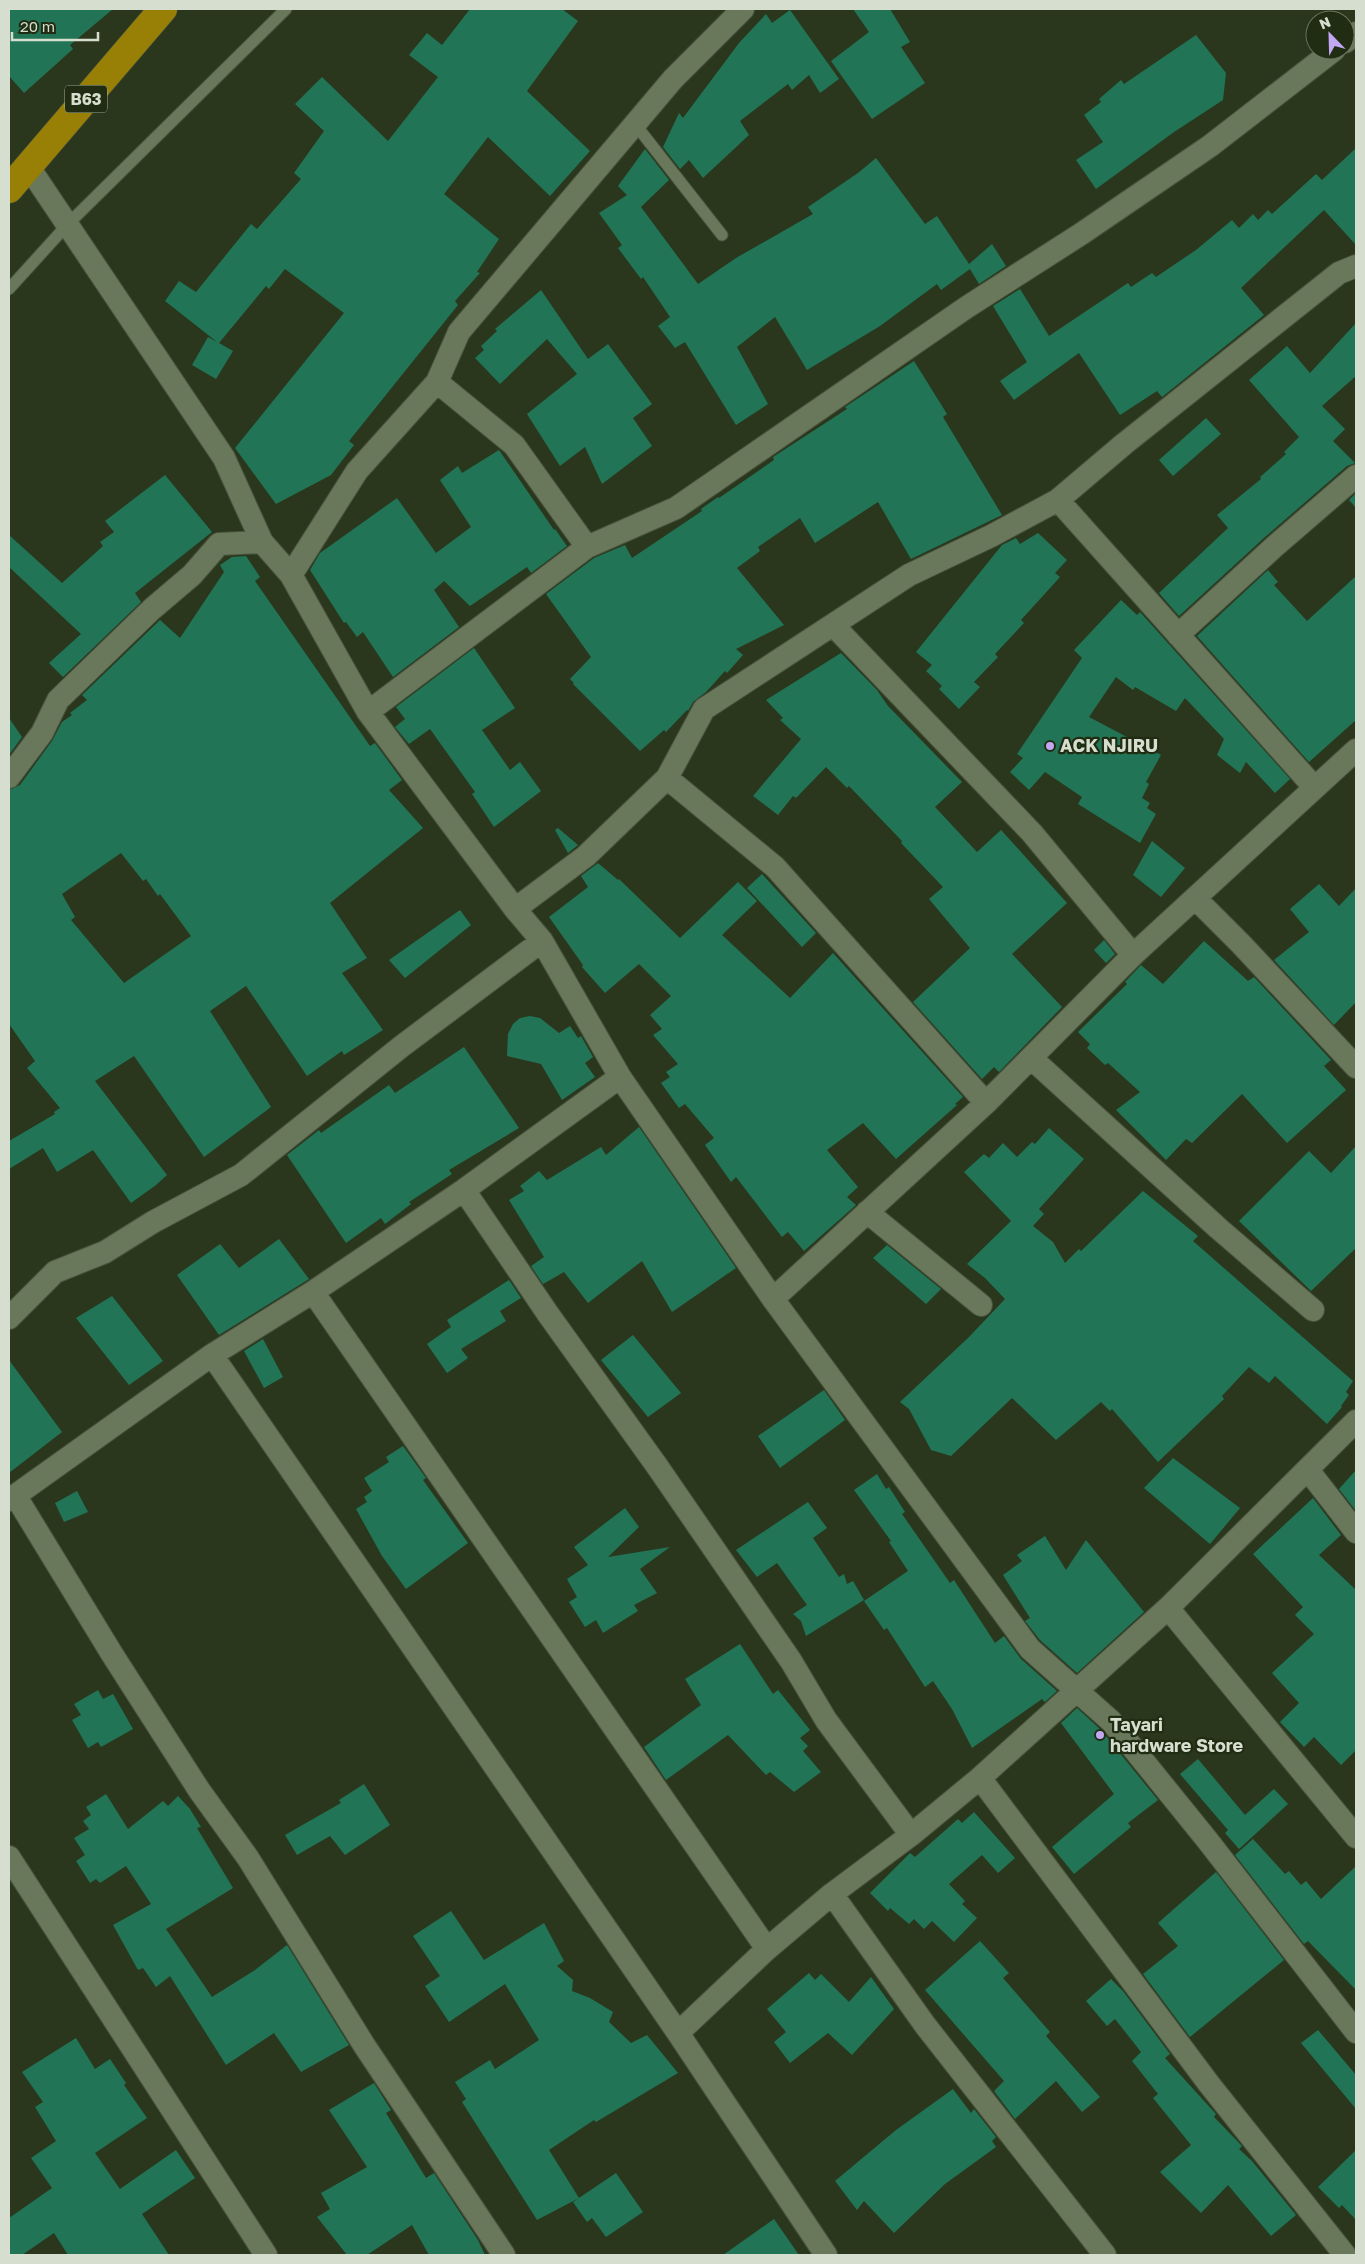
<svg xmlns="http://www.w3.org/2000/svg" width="1365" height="2264" font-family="'Golos Text',sans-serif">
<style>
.building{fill:#217556;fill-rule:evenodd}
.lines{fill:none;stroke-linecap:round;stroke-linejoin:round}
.lane-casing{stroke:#4a543e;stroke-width:13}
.street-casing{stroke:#4a543e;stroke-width:24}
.highway-casing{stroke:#4a543e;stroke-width:29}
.lane{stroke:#69785b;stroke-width:11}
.street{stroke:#69785b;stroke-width:22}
.highway{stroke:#987f05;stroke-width:28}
.poi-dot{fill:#c2a8f2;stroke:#202d13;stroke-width:2}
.labels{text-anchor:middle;stroke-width:4.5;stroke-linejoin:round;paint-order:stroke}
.shield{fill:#202d13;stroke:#9faa97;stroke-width:1}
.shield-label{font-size:16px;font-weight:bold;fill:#d6dfcf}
.poi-label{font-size:18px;font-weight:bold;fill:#d6dfcf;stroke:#202d13;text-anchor:start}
</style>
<rect width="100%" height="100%" fill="#2a371d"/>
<path class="building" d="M 9,9 L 113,9 L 70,45 L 73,49 L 24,93 L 9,76 Z
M 470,9 L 562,9 L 578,21 L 527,91 L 590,151 L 550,196 L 488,137 L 444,194 L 499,239 L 477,272 L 480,273 L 455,301 L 458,305 L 349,441 L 354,445 L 331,475 L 276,504 L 235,448 L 344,313 L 285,269 L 269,289 L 266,286 L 219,343 L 233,351 L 216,379 L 192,365 L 208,337 L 217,342 L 165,301 L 179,281 L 196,292 L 251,224 L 257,229 L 301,179 L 294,173 L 324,131 L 295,104 L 322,77 L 388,141 L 438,77 L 409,55 L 427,33 L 442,45 Z
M 853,9 L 890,9 L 910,42 L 901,47 L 925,83 L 872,119 L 831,61 L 869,32 Z
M 790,10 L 839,79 L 820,93 L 809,75 L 792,90 L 788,84 L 740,121 L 749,135 L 703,178 L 689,160 L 680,169 L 663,147 L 679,113 L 683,118 L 739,43 L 766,14 L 772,23 Z
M 1196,35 L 1226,73 L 1223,100 L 1174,132 L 1096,189 L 1076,160 L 1103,142 L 1084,115 L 1101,102 L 1099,99 L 1121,80 L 1124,84 Z
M 1356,148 L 1356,245 L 1324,210 L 1241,288 L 1264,315 L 1162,397 L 1157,391 L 1120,415 L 1079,353 L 1014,400 L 1000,381 L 1027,362 L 993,306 L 1020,289 L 1049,336 L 1128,283 L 1131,287 L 1152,273 L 1156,277 L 1196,250 L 1232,220 L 1239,228 L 1253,214 L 1258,220 L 1268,210 L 1272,214 L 1316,174 L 1322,180 Z
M 645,149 L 669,180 L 641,207 L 698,284 L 736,258 L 813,214 L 808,207 L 858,173 L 876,158 L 925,224 L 937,216 L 969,264 L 992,244 L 1006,266 L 979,284 L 970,269 L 941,290 L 937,284 L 880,326 L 807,370 L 775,317 L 737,347 L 768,404 L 736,425 L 685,342 L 675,348 L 658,326 L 670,317 L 643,277 L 641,279 L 618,248 L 622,245 L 599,213 L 627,195 L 618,186 Z
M 541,290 L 588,359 L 608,344 L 652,404 L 633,418 L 652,446 L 602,484 L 585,447 L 560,466 L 527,414 L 577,374 L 547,339 L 500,384 L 475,358 L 484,350 L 481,346 L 497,331 L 495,329 Z
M 1356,323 L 1356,376 L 1322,406 L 1345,429 L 1333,441 L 1355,463 L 1347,466 L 1265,537 L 1179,616 L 1159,593 L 1228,528 L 1217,515 L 1261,479 L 1260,477 L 1286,454 L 1284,452 L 1299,437 L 1249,380 L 1287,346 L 1310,373 Z
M 914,361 L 947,414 L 943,417 L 1002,515 L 911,559 L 878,502 L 815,543 L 800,518 L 758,547 L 760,551 L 737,568 L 784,625 L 736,649 L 743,655 L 727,673 L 725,671 L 706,692 L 693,702 L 688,711 L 687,710 L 666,732 L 664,730 L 640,751 L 573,684 L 574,683 L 570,679 L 591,657 L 546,594 L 594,558 L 625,545 L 632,558 L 702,511 L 701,509 L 718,497 L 719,498 L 774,460 L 773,457 L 847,409 L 845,407 Z
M 1206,418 L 1221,434 L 1173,476 L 1159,460 Z
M 499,450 L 554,530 L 555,529 L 567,546 L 531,573 L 527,567 L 470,606 L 444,581 L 434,590 L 459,627 L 393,677 L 363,632 L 357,637 L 346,622 L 344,623 L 310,570 L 320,553 L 397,498 L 436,553 L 471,527 L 440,480 L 458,466 L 462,473 Z
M 165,475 L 212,532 L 135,593 L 141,602 L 63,677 L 49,663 L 81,634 L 9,567 L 9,535 L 62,583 L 103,546 L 100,542 L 114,532 L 105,521 Z
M 1356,493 L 1356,508 L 1349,500 Z
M 1038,533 L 1067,560 L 1055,573 L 1060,577 L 1021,620 L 1024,623 L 995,654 L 998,657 L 974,682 L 980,687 L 959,709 L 939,689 L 942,686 L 926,671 L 932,665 L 916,652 L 1002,545 L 1016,538 L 1020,544 Z
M 246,556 L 260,577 L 255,581 L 370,746 L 375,743 L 402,780 L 389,790 L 423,828 L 330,903 L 367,958 L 342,973 L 383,1030 L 344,1055 L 342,1051 L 307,1076 L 246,986 L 210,1011 L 271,1107 L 204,1157 L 134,1056 L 95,1081 L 167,1175 L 156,1185 L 131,1203 L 93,1150 L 57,1172 L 43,1148 L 9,1169 L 9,1141 L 55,1114 L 54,1112 L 60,1108 L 27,1068 L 35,1061 L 9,1024 L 9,790 L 20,785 L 52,741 L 62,722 L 72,715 L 70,713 L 87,700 L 82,695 L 160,620 L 180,638 L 224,572 L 220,565 L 232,557 ZM 121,853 L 143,881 L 146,879 L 158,896 L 160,894 L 191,936 L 124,983 L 71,920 L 75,917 L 62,894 Z
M 1268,570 L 1278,582 L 1274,585 L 1307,621 L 1356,576 L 1356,720 L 1309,762 L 1197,636 Z
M 1121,600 L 1137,615 L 1140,612 L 1290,779 L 1275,793 L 1246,762 L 1240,773 L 1217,755 L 1224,739 L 1185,698 L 1176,711 L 1135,687 L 1133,690 L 1116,677 L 1089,717 L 1161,755 L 1146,782 L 1149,784 L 1142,798 L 1150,803 L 1147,808 L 1156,814 L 1140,843 L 1078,804 L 1082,797 L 1045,772 L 1029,790 L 1010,772 L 1023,758 L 1017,754 L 1082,658 L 1074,650 Z
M 474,648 L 515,708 L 482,730 L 510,770 L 520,762 L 541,791 L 494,827 L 472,794 L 475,792 L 430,729 L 409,744 L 395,727 L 405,719 L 396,707 Z
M 841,653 L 877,690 L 888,706 L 962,782 L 935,807 L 977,852 L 1001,830 L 1067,903 L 1012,954 L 1062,1007 L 999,1072 L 994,1067 L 982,1079 L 913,1002 L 970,948 L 929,899 L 943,887 L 901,843 L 902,841 L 849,786 L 847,788 L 826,767 L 796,798 L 793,796 L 778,815 L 753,796 L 801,739 L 780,720 L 783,718 L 766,700 Z
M 9,718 L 22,737 L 9,755 Z
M 558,828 L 578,845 L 568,853 L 555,830 Z
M 1152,841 L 1185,868 L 1161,897 L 1133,875 Z
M 598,863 L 618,880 L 619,879 L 680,938 L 738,882 L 757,901 L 722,935 L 790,998 L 833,953 L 963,1097 L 955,1104 L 957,1105 L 896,1159 L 863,1123 L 827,1150 L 858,1187 L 847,1197 L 856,1205 L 804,1251 L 788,1232 L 782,1237 L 736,1177 L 731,1182 L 705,1145 L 714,1138 L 685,1104 L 679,1108 L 661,1083 L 670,1077 L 666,1072 L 678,1064 L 653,1035 L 662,1029 L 650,1015 L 671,996 L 639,964 L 605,993 L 582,967 L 583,965 L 549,917 L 588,887 L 581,876 Z
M 762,874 L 816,933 L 802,947 L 747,888 Z
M 1319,884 L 1339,906 L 1356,888 L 1356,1002 L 1334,1025 L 1274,960 L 1309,932 L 1290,909 Z
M 460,910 L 471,925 L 405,978 L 389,960 Z
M 1104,940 L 1115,954 L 1106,963 L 1094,950 Z
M 1204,941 L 1248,981 L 1254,977 L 1331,1060 L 1324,1066 L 1346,1090 L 1287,1143 L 1242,1094 L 1192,1143 L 1186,1139 L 1166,1160 L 1116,1110 L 1140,1092 L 1108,1063 L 1105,1065 L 1087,1048 L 1090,1044 L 1078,1032 L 1127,984 L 1125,982 L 1141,965 L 1163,984 Z
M 530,1016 L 540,1018 L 559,1033 L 570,1026 L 578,1038 L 581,1036 L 593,1057 L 585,1063 L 595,1077 L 562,1100 L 541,1064 L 507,1056 L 508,1034 L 513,1024 L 520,1018 Z
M 464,1047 L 519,1128 L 449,1170 L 452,1174 L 409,1202 L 411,1204 L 385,1224 L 381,1218 L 346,1243 L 287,1155 L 319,1130 L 321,1133 L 389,1085 L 395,1093 Z
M 639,1127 L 736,1268 L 672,1312 L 642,1261 L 588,1303 L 564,1272 L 543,1284 L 531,1266 L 544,1257 L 509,1200 L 524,1191 L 520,1186 L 539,1171 L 547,1180 L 601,1147 L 606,1155 Z
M 1049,1128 L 1084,1159 L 1039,1209 L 1044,1214 L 1033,1226 L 1053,1242 L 1065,1263 L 1079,1249 L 1081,1251 L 1143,1191 L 1198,1236 L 1193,1241 L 1353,1381 L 1346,1392 L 1349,1395 L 1341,1406 L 1342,1407 L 1327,1424 L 1275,1376 L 1269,1383 L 1249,1367 L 1222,1396 L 1224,1399 L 1158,1462 L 1112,1409 L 1110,1411 L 1101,1402 L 1056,1440 L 1012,1398 L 951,1456 L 931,1450 L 909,1409 L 900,1402 L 969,1337 L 1005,1299 L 985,1278 L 967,1264 L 1011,1221 L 964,1172 L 984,1154 L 989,1158 L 1003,1143 L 1017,1157 L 1032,1142 L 1035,1144 Z
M 1356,1146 L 1356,1248 L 1311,1291 L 1239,1221 L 1309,1151 L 1331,1173 Z
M 279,1239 L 309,1279 L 219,1335 L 177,1275 L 220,1244 L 239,1268 Z
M 887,1245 L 941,1289 L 926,1304 L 873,1258 Z
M 509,1280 L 521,1298 L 500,1311 L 506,1321 L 461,1349 L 468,1358 L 447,1373 L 427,1344 L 451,1327 L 447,1320 Z
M 112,1296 L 163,1361 L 129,1385 L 76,1318 Z
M 633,1335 L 681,1393 L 648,1417 L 601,1360 Z
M 263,1339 L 283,1377 L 264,1388 L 244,1351 Z
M 9,1360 L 62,1432 L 9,1473 Z
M 824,1390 L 845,1420 L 780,1468 L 758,1436 Z
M 403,1446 L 426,1478 L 423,1480 L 468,1543 L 406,1589 L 382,1556 L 356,1509 L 367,1502 L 364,1497 L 372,1491 L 364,1478 L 389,1462 L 386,1457 Z
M 1173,1458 L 1240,1508 L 1210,1544 L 1144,1488 Z
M 1356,1470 L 1356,1511 L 1339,1489 Z
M 877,1474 L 886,1489 L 889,1487 L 905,1512 L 902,1514 L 950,1583 L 954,1580 L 995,1643 L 1004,1636 L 1021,1659 L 1057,1691 L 1045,1702 L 1042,1699 L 972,1748 L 952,1709 L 933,1681 L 925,1687 L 887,1628 L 884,1630 L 864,1601 L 908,1571 L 889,1542 L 891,1541 L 854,1490 Z
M 77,1491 L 88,1512 L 64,1522 L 55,1503 Z
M 1313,1498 L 1341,1535 L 1319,1555 L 1356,1590 L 1356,1750 L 1341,1765 L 1314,1737 L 1304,1747 L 1280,1722 L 1299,1703 L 1272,1673 L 1314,1634 L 1295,1615 L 1303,1607 L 1253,1554 Z
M 808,1502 L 827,1528 L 813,1538 L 839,1577 L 844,1574 L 847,1584 L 853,1581 L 864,1600 L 806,1636 L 801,1621 L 793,1614 L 807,1605 L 777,1563 L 757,1577 L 736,1550 Z
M 625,1508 L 639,1527 L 608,1557 L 670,1547 L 640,1569 L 657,1593 L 634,1605 L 638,1611 L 603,1633 L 596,1620 L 585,1627 L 569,1602 L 577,1597 L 567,1579 L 588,1565 L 574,1547 Z
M 1045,1536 L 1066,1570 L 1086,1540 L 1144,1612 L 1077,1673 L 1040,1640 L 1025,1621 L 1030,1618 L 1003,1575 L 1022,1561 L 1017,1555 Z
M 740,1644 L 773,1694 L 778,1690 L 810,1730 L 800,1738 L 808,1746 L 803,1751 L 821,1772 L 794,1792 L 770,1772 L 766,1775 L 728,1735 L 666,1780 L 644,1747 L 701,1705 L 685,1679 Z
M 98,1690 L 103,1699 L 113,1694 L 133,1729 L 101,1747 L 98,1742 L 88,1748 L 72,1720 L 81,1715 L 74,1704 Z
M 1077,1708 L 1101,1730 L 1158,1800 L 1128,1823 L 1131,1827 L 1074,1874 L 1052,1847 L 1114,1794 L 1061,1723 Z
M 1198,1759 L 1245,1815 L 1274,1789 L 1288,1804 L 1239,1849 L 1225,1833 L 1228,1830 L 1180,1774 Z
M 364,1784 L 390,1825 L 345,1855 L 330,1836 L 297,1855 L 285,1835 L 341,1803 L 339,1800 Z
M 106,1794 L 128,1829 L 163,1801 L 168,1806 L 178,1796 L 190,1809 L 201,1827 L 197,1828 L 233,1888 L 166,1929 L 212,1997 L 255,1970 L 287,1945 L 349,2045 L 301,2072 L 274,2033 L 226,2065 L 170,1976 L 156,1987 L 143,1968 L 138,1970 L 113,1925 L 151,1904 L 126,1866 L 100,1883 L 96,1879 L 90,1883 L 76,1861 L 85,1855 L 74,1838 L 89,1829 L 83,1821 L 91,1815 L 86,1807 Z
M 974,1812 L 1015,1858 L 998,1873 L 982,1855 L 949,1884 L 965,1901 L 962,1904 L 977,1918 L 954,1942 L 932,1921 L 924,1929 L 914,1919 L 909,1924 L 890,1908 L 888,1911 L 870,1893 L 910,1853 L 915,1857 L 958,1819 L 962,1823 Z
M 1253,1839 L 1285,1874 L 1289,1871 L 1301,1885 L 1306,1881 L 1321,1899 L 1356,1866 L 1356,1990 L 1308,1941 L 1304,1944 L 1235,1855 Z
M 1216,1872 L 1284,1960 L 1190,2037 L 1143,1974 L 1178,1946 L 1158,1923 Z
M 451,1911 L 484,1960 L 544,1923 L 564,1961 L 557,1966 L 573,1980 L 572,1991 L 590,1998 L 613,2012 L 609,2022 L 631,2043 L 647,2035 L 678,2073 L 596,2122 L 594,2120 L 549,2150 L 579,2198 L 537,2220 L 462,2102 L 466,2099 L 455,2082 L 490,2060 L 495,2069 L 539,2040 L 505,1984 L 449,2022 L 425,1986 L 440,1976 L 413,1936 Z
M 980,1941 L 1009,1973 L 1003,1978 L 1050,2032 L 1046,2036 L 1100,2097 L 1082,2112 L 1056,2081 L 1015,2119 L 994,2091 L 1004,2081 L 925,1990 Z
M 809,1973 L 815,1980 L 821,1974 L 849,2002 L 871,1977 L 894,2009 L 852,2055 L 828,2033 L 790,2063 L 774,2042 L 786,2032 L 767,2009 Z
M 1111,1979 L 1123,1991 L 1170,2054 L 1165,2058 L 1216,2114 L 1214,2117 L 1242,2146 L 1239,2149 L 1252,2161 L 1296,2215 L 1271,2236 L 1228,2185 L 1201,2213 L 1160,2172 L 1191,2145 L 1153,2098 L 1158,2094 L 1132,2061 L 1141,2052 L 1115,2019 L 1107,2026 L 1086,2001 Z
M 1318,2030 L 1356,2075 L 1356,2109 L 1301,2043 Z
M 76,2038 L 95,2069 L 110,2059 L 126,2083 L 124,2085 L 147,2118 L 95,2153 L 120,2189 L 176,2150 L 195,2178 L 142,2214 L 169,2255 L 68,2255 L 54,2233 L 22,2255 L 9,2255 L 9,2218 L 52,2188 L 31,2158 L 56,2141 L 35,2107 L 43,2102 L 22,2072 Z
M 374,2083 L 391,2110 L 386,2113 L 426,2178 L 434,2173 L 478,2240 L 485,2255 L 429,2255 L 412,2225 L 367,2255 L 347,2255 L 317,2217 L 330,2209 L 321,2193 L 367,2167 L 329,2110 Z
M 953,2089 L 971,2113 L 974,2109 L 996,2137 L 992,2141 L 996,2147 L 945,2184 L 894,2233 L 864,2201 L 857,2210 L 835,2181 L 896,2130 Z
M 1356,2150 L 1356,2220 L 1342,2205 L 1339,2208 L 1318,2187 Z
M 616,2173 L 643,2212 L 606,2237 L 592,2218 L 587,2222 L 573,2202 Z
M 774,2219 L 799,2255 L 723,2255 Z"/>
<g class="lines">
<g class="lane-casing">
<path id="lane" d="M 635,124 L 722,235
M 9,289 L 67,225 L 286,9"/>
</g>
<g class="street-casing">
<path id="street" d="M 1345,42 L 1356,33
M 28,166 L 224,458 L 262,542 L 291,575 L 368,712 L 515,909 L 542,941 L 620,1077 L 773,1299 L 1030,1649 L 1111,1721 L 1208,1841 L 1356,2032
M 437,382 L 514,445 L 587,547
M 1058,500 L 1314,787
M 291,575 L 357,471 L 437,382 L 459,332 L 673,79 L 743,9
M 833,625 L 1032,833 L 1133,955
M 1178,635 L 1274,547 L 1356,476
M 368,712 L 587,547 L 676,508 L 967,307 L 1081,234 L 1210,146 L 1334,50
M 9,777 L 42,733 L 58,700 L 152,609 L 192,575 L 219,544 L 262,542
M 667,778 L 775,867 L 986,1103
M 1195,898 L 1241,944 L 1356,1067
M 515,909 L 586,856 L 667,778 L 704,709 L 909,575 L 991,536 L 1058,500 L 1124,444 L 1339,273 L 1356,266
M 1031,1058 L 1218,1228 L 1313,1310
M 464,1190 L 548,1314 L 657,1466 L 791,1661 L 826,1720 L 911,1835
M 867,1212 L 981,1305
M 313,1292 L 767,1949
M 773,1299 L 986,1103 L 1133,955 L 1356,750
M 9,1318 L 55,1272 L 105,1252 L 153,1222 L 241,1175 L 402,1046 L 542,941
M 212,1355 L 678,2033 L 826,2255
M 1308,1470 L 1356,1532
M 15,1495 L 112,1654 L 199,1790 L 248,1858 L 364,2045 L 504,2255
M 9,1500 L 212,1355 L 313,1292 L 464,1190 L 620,1077
M 1168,1608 L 1356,1837
M 980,1778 L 1209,2084 L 1345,2255
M 9,1857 L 266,2255
M 832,1894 L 925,2025 L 1105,2255
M 678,2033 L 767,1949 L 832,1894 L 911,1835 L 980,1778 L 1168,1608 L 1356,1421"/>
</g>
<g class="highway-casing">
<path id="highway" d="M 9,189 L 163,9"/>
</g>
<use href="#lane" class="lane"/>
<use href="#street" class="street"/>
<use href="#highway" class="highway"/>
</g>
<g class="poi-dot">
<circle cx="1050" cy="746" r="5"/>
<circle cx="1100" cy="1735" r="5"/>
</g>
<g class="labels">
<rect class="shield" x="65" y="85.5" width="42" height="27" rx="4"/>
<g class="shield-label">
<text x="86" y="105">B63</text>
</g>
<g class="poi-label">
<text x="1060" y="752">ACK NJIRU</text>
<text x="1110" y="1731">Tayari<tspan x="1110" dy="21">hardware Store</tspan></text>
</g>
</g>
<rect width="1365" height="2264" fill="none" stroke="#d6dfcf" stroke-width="20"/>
<g transform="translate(1330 35) rotate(337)"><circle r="24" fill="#202d13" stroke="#69745e"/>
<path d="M0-4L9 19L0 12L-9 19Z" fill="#c2a8f2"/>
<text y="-8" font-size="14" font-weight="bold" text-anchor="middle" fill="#d6dfcf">N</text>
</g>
<path d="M12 32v8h86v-8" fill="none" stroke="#d6dfcf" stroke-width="2.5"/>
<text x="20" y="32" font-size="15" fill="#d6dfcf" stroke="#202d13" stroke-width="4" paint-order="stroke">20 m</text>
</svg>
